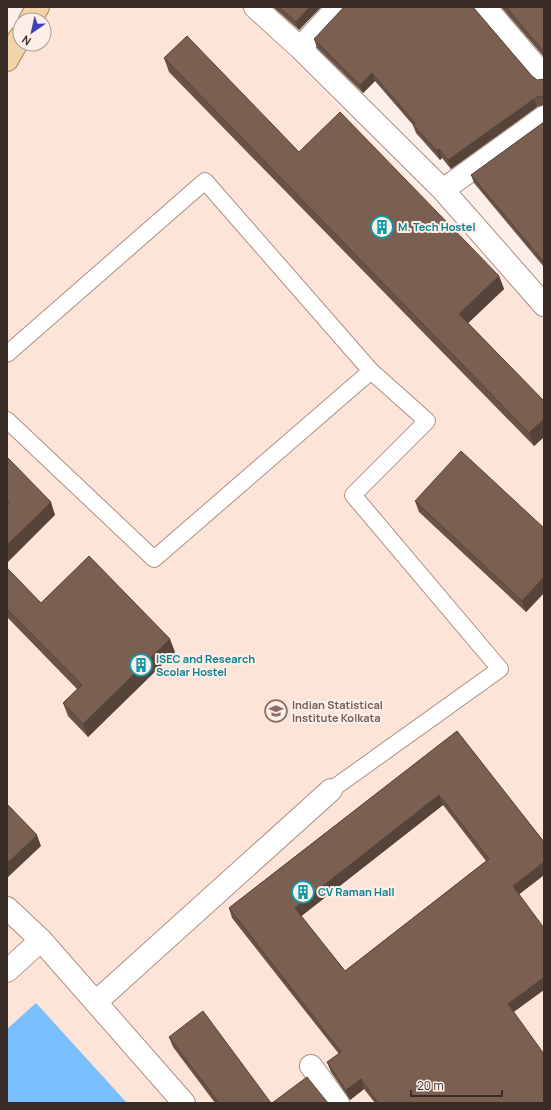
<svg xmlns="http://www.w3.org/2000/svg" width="551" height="1110" font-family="Manrope,sans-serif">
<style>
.built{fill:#fde4d9}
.water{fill:#79bfff}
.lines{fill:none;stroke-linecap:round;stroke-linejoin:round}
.lane-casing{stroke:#ae8f82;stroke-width:18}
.street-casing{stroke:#ae8f82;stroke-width:24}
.primary-casing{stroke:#ab8755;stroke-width:24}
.lane{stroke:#fff;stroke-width:16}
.street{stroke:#fff;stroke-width:22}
.primary{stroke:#f2d4a8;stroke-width:22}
.wall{fill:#6a5346;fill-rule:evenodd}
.shaded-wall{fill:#564339}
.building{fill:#7b6051;stroke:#564339;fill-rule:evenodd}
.labels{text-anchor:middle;stroke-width:4;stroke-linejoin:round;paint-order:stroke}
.culture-label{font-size:11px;font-weight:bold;fill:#0d838f;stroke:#fceee9;text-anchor:start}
.education-label{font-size:11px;font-weight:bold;fill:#785e54;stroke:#fceee9;text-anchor:start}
</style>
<rect width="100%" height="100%" fill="#fceee9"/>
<path class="built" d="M 38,7 L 243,7 L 544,320 L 544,1103 L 7,1103 L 7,61 L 20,44 L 44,44 L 44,20 L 31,20 Z"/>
<path class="water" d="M 36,1003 L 127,1103 L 7,1103 L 7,1029 Z"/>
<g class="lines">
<g class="lane-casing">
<path id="lane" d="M 7,354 L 205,181 L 371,371 L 154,559 L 7,420
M 331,790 L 500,669 L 353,495 L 427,421 L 371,371"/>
</g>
<g class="street-casing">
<path id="street" d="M 255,7 L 300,48 L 338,7
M 485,7 L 544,76
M 300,48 L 443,190 L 544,305
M 443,190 L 544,117
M 7,908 L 41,940 L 184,1103
M 7,971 L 41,940
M 96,1002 L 331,790
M 311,1066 L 338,1103"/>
</g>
<g class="primary-casing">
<path id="primary" d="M 30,20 L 38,7
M 7,60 L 20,37"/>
</g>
<use href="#lane" class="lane"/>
<use href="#street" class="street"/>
<use href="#primary" class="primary"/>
</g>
<path class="wall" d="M 273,7 L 321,7 L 299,30 Z
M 501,7 L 544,7 L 544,57 Z
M 314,39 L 532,76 L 537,80 L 544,79 L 544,105 L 537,107 L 451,169 L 442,158 L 440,160 L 416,133 L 413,125 L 375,81 L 363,93 L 317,48 Z
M 164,58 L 299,152 L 499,276 L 504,289 L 468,323 L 544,401 L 544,437 L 534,446 L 169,72 Z
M 544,122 L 544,267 L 474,183 L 471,175 Z
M 415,501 L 544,528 L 544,593 L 526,612 L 419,512 Z
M 7,568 L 41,603 L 175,652 L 88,737 L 68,716 L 63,703 L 77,689 L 7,617 Z
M 457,731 L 544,842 L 544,875 L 519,894 L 514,1012 L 544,1103 L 375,1103 L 364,1089 L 350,1100 L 331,1072 L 327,1062 L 339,1054 L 232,918 L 229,908 ZM 443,805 L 486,861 L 345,971 L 301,916 Z
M 169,1037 L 271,1103 L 215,1103 L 173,1047 Z"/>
<path class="shaded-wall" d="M 310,7 L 321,7 L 299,30 L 296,22 Z
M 372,73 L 375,81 L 363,93 L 360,85 Z
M 534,99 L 537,107 L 451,169 L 448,160 Z
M 439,149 L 442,158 L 440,160 L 437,151 Z
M 499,276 L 504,289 L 464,327 L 459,314 Z
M 544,419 L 544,437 L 534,446 L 529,433 Z
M 51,502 L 55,515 L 7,563 L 7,545 Z
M 544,577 L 544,593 L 526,612 L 522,601 Z
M 170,639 L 175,652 L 88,737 L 83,724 Z
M 439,795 L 443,805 L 299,918 L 295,908 Z
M 37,835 L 41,846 L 7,878 L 7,863 Z
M 544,862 L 544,875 L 517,896 L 513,886 Z
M 544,977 L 544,990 L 511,1014 L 508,1004 Z
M 361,1079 L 364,1089 L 350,1100 L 346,1090 Z"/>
<path class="building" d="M 279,7 L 310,7 L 296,22 Z
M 344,7 L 473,7 L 532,76 L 537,80 L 544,79 L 544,97 L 540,96 L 534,99 L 448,160 L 439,149 L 437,151 L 413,125 L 415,123 L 372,73 L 360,85 L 314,39 Z
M 506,7 L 544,7 L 544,52 Z
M 187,36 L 299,152 L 340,112 L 499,276 L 459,314 L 544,401 L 544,419 L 529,433 L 164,58 Z
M 544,122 L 544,262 L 471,175 Z
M 461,451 L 544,528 L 544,577 L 522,601 L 415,501 Z
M 7,457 L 51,502 L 7,545 L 7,504 L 9,502 L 7,500 Z
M 89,556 L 170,639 L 83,724 L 63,703 L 82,685 L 7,609 L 7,568 L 41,603 Z
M 457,731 L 544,842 L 544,862 L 513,886 L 544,928 L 544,977 L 508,1004 L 544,1054 L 544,1103 L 378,1103 L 361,1079 L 346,1090 L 327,1062 L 341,1052 L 229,908 ZM 439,795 L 489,859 L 345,971 L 295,908 Z
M 7,804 L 37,835 L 7,863 Z
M 203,1011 L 271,1103 L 219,1103 L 169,1037 Z
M 307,1077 L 328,1103 L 272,1103 Z"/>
<defs>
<g id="building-ring" transform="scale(1.15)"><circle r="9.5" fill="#fceee9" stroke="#0f9aa8" stroke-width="1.5"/><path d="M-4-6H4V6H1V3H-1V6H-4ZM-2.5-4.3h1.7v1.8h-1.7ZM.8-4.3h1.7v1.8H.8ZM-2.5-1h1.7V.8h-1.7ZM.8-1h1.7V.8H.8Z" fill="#0f9aa8"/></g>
<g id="university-ring" transform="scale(1.15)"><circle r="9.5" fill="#fceee9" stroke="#8d6e63" stroke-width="1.5"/><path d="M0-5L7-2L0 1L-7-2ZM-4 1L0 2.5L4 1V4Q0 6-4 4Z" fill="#8d6e63"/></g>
</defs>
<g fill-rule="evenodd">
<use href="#building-ring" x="382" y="227"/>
<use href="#building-ring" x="141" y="665"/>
<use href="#university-ring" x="276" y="711"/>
<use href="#building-ring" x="303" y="892"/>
</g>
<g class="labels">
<g class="culture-label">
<text x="398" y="231">M. Tech Hostel</text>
<text x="156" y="663">ISEC and Research<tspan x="156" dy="13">Scolar Hostel</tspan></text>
<text x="318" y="896">CV Raman Hall</text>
</g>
<g class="education-label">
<text x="292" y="709">Indian Statistical<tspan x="292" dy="13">Institute Kolkata</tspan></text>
</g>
</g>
<rect width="551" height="1110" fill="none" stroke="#392c27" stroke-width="16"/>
<g transform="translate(32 32) rotate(214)"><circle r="19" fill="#fceee9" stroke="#aea09b"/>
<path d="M0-3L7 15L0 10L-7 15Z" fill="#3e43b7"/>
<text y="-6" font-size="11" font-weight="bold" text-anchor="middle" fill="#392c27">N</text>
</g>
<path d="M411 1090v6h91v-6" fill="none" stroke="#392c27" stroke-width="2"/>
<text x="417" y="1090" font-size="12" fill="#392c27" stroke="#fceee9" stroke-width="3" paint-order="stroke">20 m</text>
</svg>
